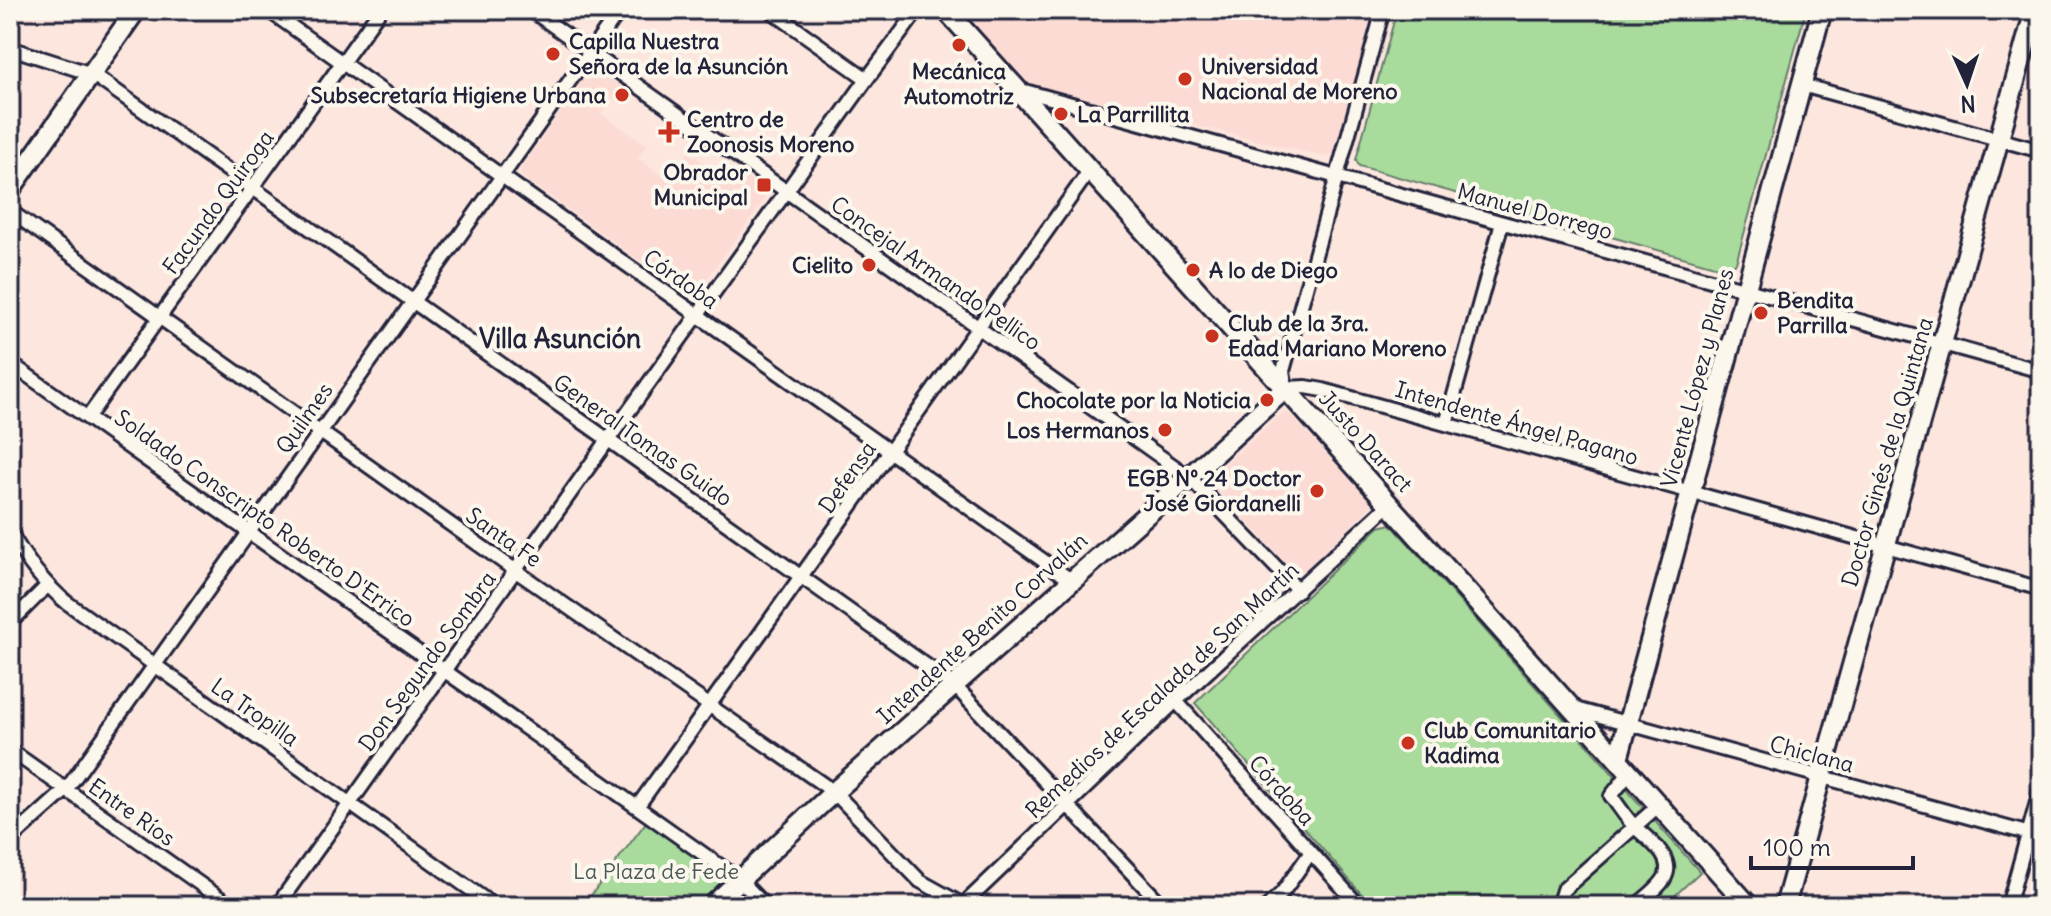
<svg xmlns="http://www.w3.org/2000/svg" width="2051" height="916" font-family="Delius,sans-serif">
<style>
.built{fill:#fcdbd4}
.green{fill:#a9db9c;stroke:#667e6c;stroke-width:2}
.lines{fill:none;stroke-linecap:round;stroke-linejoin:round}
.street-casing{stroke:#22223b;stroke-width:18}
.secondary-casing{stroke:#22223b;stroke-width:24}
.street{stroke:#fbf7ec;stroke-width:12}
.secondary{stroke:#fbf7ec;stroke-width:18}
.poi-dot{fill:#c8321e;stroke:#fbf7ec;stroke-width:3}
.labels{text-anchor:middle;stroke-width:8;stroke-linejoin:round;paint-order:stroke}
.poi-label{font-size:22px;font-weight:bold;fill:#22223b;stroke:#fbf7ec;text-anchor:start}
.street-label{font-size:22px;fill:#22223b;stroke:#fbf7ec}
.park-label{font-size:22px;fill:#4a5a58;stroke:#fbf7ec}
.quarter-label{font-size:26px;font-weight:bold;fill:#22223b;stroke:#fbf7ec}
</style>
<rect width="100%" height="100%" fill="#fce6de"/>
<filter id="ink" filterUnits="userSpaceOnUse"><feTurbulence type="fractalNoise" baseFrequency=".0125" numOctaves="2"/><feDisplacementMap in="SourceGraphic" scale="16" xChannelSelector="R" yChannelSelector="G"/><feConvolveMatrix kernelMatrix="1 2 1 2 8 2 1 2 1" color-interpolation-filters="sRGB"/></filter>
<g filter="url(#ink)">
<path class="built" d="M 953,10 L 1373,10 L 1334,153 L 1325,157 L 1027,84 L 1006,74 Z
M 594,69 L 620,86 L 601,114 L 647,145 L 638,158 L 668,181 L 688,152 L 731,181 L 738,171 L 764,191 L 764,200 L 696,294 L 690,296 L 521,176 L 521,169 L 589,70 Z
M 1286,410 L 1373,504 L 1303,572 L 1294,572 L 1208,479 Z"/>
<path class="green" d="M 1397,10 L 1806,10 L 1736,263 L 1725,269 L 1359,166 L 1356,160 Z
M 1391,524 L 1700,872 L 1664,906 L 1372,906 L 1195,703 L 1379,527 Z
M 647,821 L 727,879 L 696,906 L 583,906 Z"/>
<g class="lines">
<g class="street-casing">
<path id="street" d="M 268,10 L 1072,581
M 531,10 L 1189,477 L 1298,590
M 770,10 L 867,79
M 1383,10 L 1288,353 L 1283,371 L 1286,388 L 1306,387 L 1323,390 L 2041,589
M 10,48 L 92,74 L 954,685 L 1163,906
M 1802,85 L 2041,151
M 1021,90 L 2041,371
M 10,211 L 516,571 L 834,792 L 920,881 L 965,906
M 10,363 L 740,880 L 765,906
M 88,417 L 380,10
M 1446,424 L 1502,223
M 10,532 C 25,559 42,582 66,602 L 494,906
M 10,623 L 47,586
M 1176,701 L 1359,906
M 1575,709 L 2041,837
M 10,750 L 231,906
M 1630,772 L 1611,796 C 1619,806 1626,818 1635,827 C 1647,839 1677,858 1664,879 C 1658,889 1645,898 1636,906
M 637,807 L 1090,170
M 10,840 L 66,790 L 620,10
M 277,906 L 608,440 L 867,79 L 918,10
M 962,906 L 1176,701 L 1390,504
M 1268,906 L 1282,893 L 1311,852
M 1558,906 L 1563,890 L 1659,805
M 2008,906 L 2041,788"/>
</g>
<g class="secondary-casing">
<path id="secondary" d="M 946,10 L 1749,906
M 10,190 L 136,10
M 1618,759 L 1822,10
M 712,906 L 834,792 L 1189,477 L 1286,388
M 1785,906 L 2035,10"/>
</g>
<use href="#street" class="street"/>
<use href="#secondary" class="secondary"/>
</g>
</g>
<g class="poi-dot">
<circle cx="959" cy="45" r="8"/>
<circle cx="553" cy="54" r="8"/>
<circle cx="1185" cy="79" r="8"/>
<circle cx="622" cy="95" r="8"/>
<circle cx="1061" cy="114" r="8"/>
<path d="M665 120h8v8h8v8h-8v8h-8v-8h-8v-8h8z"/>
<rect x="756" y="177" width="16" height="16" rx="4"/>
<circle cx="869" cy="265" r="8"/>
<circle cx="1193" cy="270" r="8"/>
<circle cx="1761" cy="313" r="8"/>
<circle cx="1212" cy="336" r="8"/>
<circle cx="1267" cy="400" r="8"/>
<circle cx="1165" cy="430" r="8"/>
<circle cx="1317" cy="491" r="8"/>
<circle cx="1408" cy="743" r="8"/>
</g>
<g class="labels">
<g class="poi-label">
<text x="569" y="49">Capilla Nuestra<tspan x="569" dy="25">Señora de la Asunción</tspan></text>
<text x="1201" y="74">Universidad<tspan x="1201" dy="25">Nacional de Moreno</tspan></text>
<text x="959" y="79" text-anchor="middle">Mecánica<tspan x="959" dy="25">Automotriz</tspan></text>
<text x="606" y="103" text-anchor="end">Subsecretaría Higiene Urbana</text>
<text x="1077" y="122">La Parrillita</text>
<text x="687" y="127">Centro de<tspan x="687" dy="25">Zoonosis Moreno</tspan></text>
<text x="748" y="180" text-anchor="end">Obrador<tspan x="748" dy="25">Municipal</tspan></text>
<text x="853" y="273" text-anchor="end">Cielito</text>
<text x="1209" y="278">A lo de Diego</text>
<text x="1777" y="308">Bendita<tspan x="1777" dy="25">Parrilla</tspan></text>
<text x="1228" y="331">Club de la 3ra.<tspan x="1228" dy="25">Edad Mariano Moreno</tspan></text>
<text x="1251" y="408" text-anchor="end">Chocolate por la Noticia</text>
<text x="1149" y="438" text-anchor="end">Los Hermanos</text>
<text x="1301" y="486" text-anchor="end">EGB Nº 24 Doctor<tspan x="1301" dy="25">José Giordanelli</tspan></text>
<text x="1424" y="738">Club Comunitario<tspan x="1424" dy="25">Kadima</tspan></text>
</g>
<g class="street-label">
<text transform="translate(218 202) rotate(-54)" y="8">Facundo Quiroga</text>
<text transform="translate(1535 211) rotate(15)" y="8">Manuel Dorrego</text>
<text transform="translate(936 273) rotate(35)" y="8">Concejal Armando Pellico</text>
<text transform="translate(681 279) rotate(35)" y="8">Córdoba</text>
<text transform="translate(1697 378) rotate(-75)" y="8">Vicente López y Planes</text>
<text transform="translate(304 418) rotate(-55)" y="8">Quilmes</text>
<text transform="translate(1517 423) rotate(16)" y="8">Intendente Ángel Pagano</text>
<text transform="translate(643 440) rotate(35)" y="8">General Tomas Guido</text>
<text transform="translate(1366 441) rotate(48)" y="8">Justo Daract</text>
<text transform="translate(1887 452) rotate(-74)" y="8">Doctor Ginés de la Quintana</text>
<text transform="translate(847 477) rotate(-55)" y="8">Defensa</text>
<text transform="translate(265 518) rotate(35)" y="8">Soldado Conscripto Roberto D'Errico</text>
<text transform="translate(504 537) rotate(35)" y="8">Santa Fe</text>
<text transform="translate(982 628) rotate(-42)" y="8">Intendente Benito Corvalán</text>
<text transform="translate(427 661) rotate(-54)" y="8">Don Segundo Sombra</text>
<text transform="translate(1162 690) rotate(-43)" y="8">Remedios de Escalada de San Martín</text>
<text transform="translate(255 712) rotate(35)" y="8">La Tropilla</text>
<text transform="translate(1812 754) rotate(15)" y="8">Chiclana</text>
<text transform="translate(1282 790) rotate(48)" y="8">Córdoba</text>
<text transform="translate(132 812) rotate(35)" y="8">Entre Ríos</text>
</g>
<g class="park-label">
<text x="656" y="879">La Plaza de Fede</text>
</g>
<g class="quarter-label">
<text x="560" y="348">Villa Asunción</text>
</g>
</g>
<rect width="2051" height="916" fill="none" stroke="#fbf7ec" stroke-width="40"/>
<rect x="20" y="20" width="2011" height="876" fill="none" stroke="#22223b" stroke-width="3" filter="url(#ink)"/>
<g transform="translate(1967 84) rotate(177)" stroke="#fbf7ec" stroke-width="6" paint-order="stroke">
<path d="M0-6L14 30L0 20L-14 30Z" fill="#22223b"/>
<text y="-12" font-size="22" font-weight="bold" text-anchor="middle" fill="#22223b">N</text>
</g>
<path d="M1751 856v12h162v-12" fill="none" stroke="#22223b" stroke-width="4"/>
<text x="1763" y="856" font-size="24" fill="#22223b" stroke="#fbf7ec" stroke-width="6" paint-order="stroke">100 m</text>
</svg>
